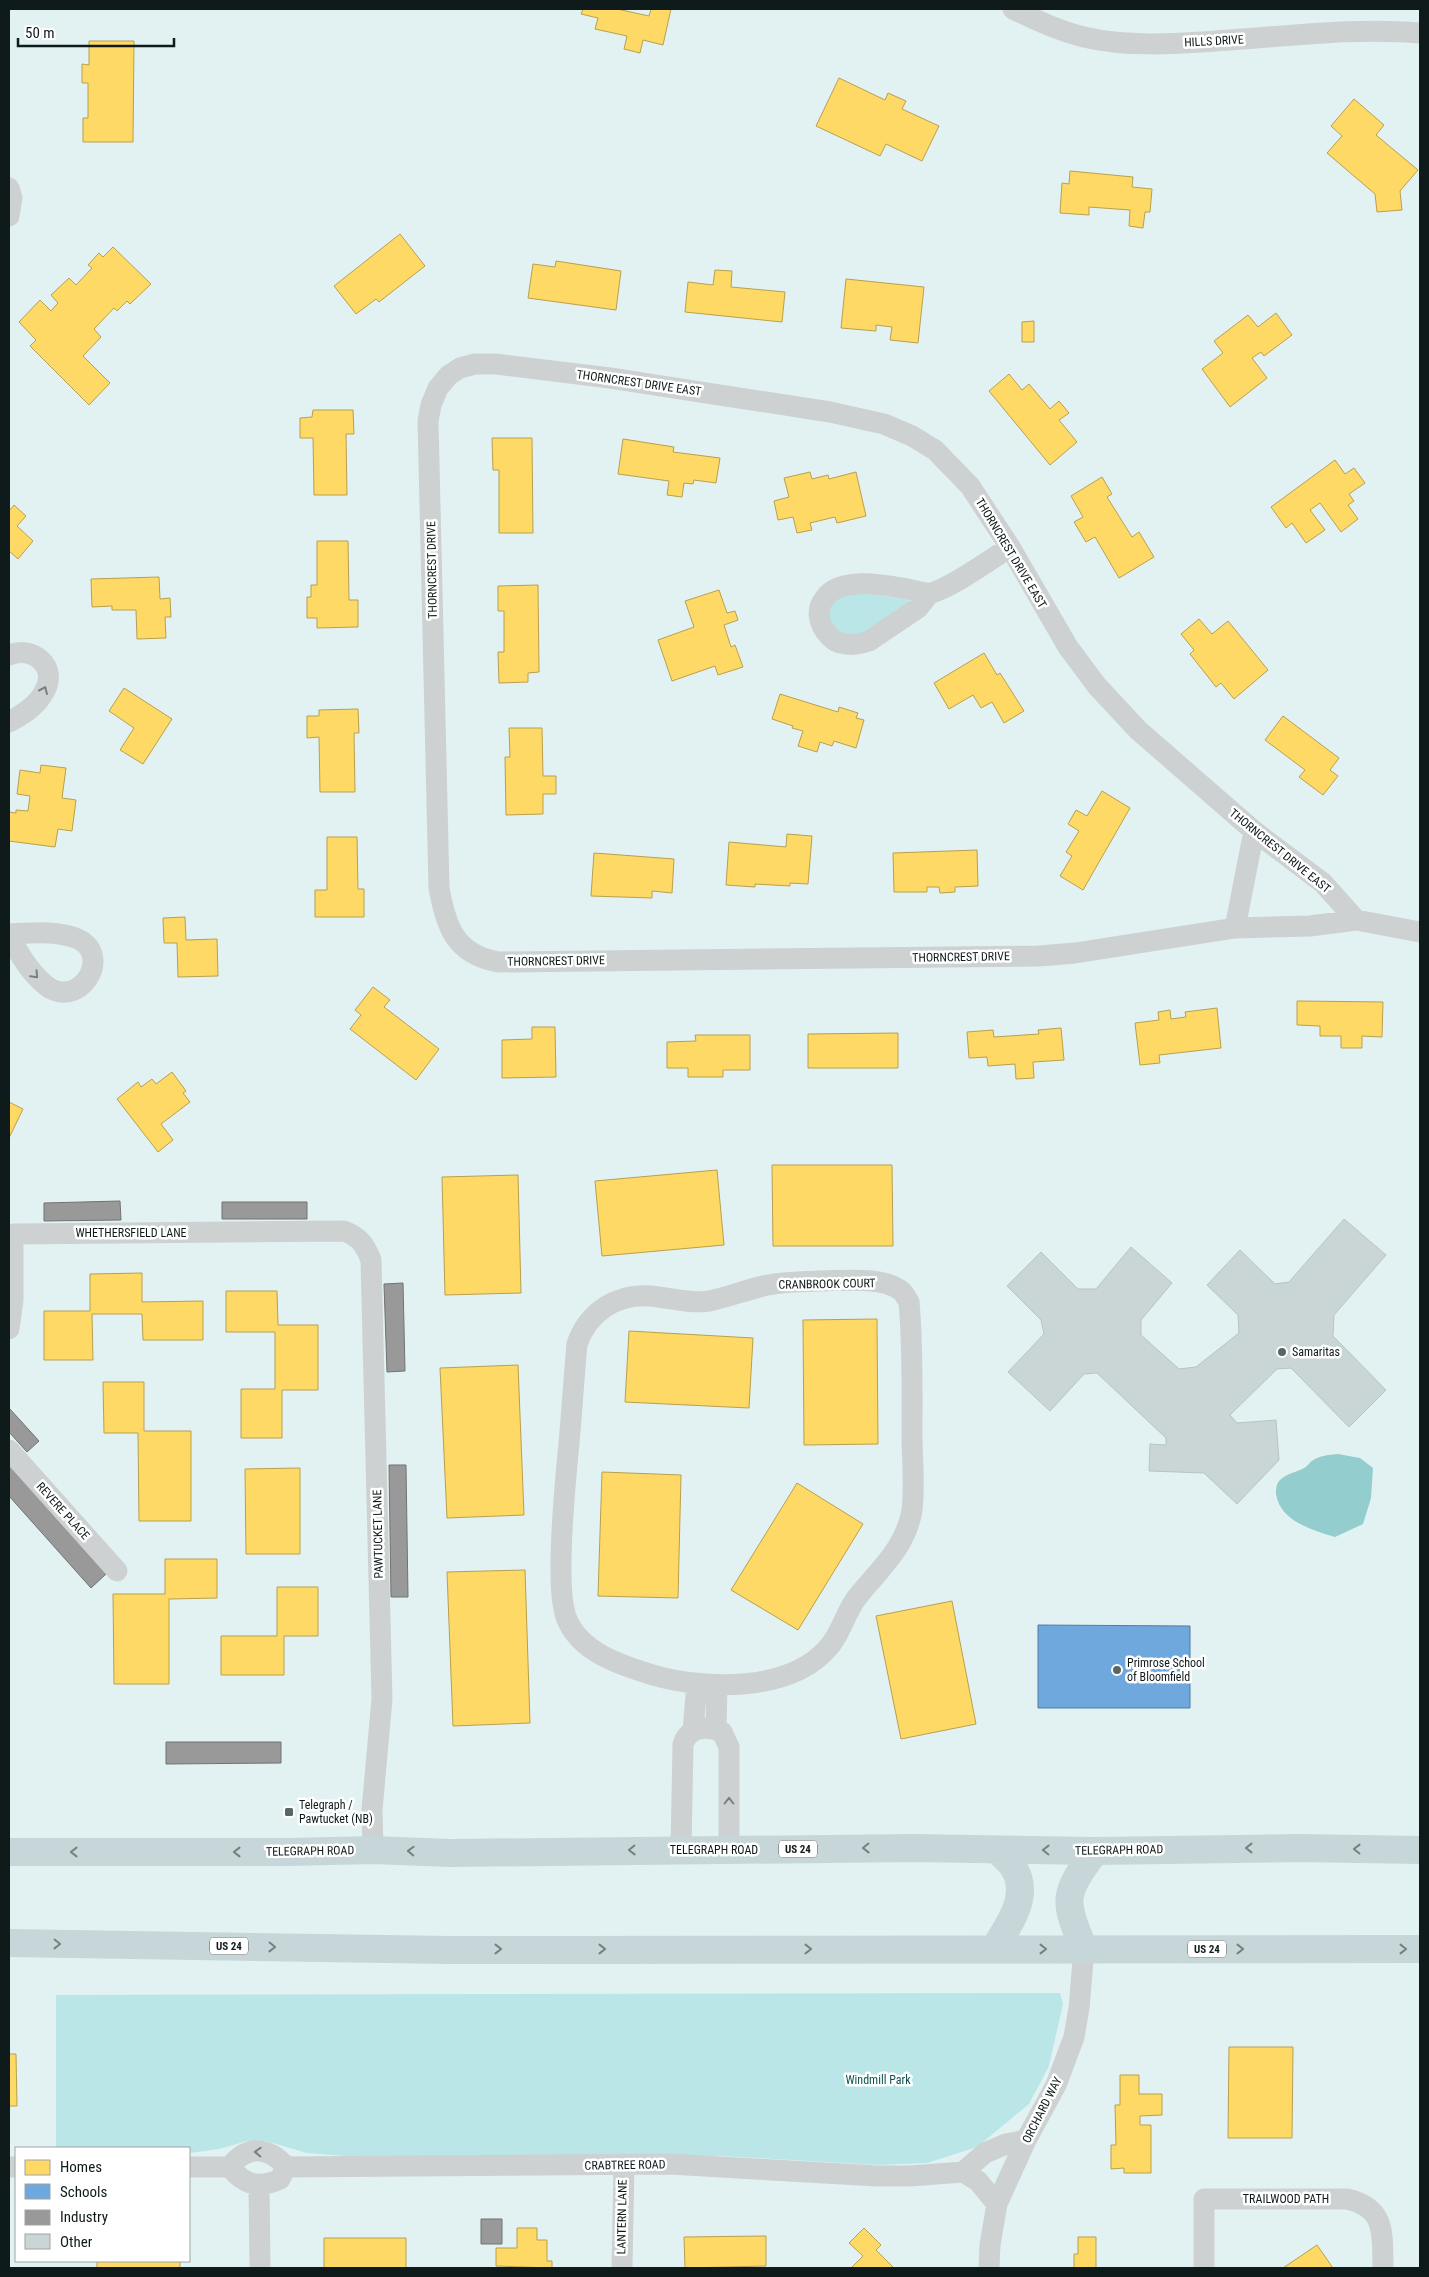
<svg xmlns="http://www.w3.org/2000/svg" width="1429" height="2277" font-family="'Roboto Condensed',sans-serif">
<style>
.green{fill:#bae6e7}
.water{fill:#94cdce}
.homes{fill:#ffd966;stroke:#b7a04f}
.schools{fill:#6fa8dc;stroke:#527da2}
.industry{fill:#999;stroke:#707373}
.building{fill:#cad6d6;stroke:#b7c4c4}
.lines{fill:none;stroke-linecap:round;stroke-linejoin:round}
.minor{stroke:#ced1d1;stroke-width:21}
.trunk{stroke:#c7d6d8;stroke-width:28}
.oneway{stroke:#787f7f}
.oneway2{stroke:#748182}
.poi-dot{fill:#596666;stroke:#fff;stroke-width:2}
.labels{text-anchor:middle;stroke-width:5;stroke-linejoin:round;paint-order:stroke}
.shield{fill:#fff;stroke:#575f5f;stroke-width:1}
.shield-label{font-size:11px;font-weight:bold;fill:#0f1a1a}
.street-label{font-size:12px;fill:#0f1a1a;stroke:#fff}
.poi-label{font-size:12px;fill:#0f1a1a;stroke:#fff;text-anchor:start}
.park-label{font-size:12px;fill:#0d5153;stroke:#fff}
</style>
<rect width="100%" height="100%" fill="#e2f2f2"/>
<path class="green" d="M 859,593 L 908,599 L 910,602 C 894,613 858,647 838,631 C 834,628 831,622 828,619 C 834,594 836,597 859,593 Z
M 1060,1993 L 1063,2004 L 1049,2066 L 1029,2104 L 977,2147 L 927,2163 L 877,2165 L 721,2156 L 357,2157 L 307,2153 L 266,2141 L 247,2141 L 219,2149 L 189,2153 L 189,2148 L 56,2148 L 56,1995 Z"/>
<path class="water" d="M 1338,1454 L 1360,1458 L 1373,1468 L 1371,1498 L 1363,1524 L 1335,1537 C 1312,1530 1280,1521 1276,1494 C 1276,1489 1276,1484 1280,1480 C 1287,1473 1295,1473 1304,1468 C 1307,1467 1309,1463 1312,1461 C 1320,1455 1329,1455 1338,1454 Z"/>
<path class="homes" d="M 583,9 L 617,9 L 649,16 L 651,9 L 671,9 L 663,45 L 643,40 L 640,53 L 624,49 L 627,36 L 595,29 L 598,18 L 581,14 Z
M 89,41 L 134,41 L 133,142 L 83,142 L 83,118 L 88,118 L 88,83 L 82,83 L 82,64 L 89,65 Z
M 839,78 L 885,100 L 888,93 L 906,101 L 902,109 L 939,126 L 922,161 L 886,144 L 880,156 L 816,126 Z
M 1354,99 L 1384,125 L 1376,135 L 1418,170 L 1400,191 L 1402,210 L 1377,212 L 1375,194 L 1327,153 L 1342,136 L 1331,126 Z
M 1070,171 L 1133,177 L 1132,187 L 1152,189 L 1150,212 L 1145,212 L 1143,228 L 1129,226 L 1130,210 L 1089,207 L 1089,215 L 1060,213 L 1062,183 L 1069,184 Z
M 400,234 L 425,266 L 379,302 L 376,299 L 356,314 L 334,286 Z
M 113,247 L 151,284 L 130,304 L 127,301 L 117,311 L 114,308 L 94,329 L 101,337 L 83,356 L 110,383 L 89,405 L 30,346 L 36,340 L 19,322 L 40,300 L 51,311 L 58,303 L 51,295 L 69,278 L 76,285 L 92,268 L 88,265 L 99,253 L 103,257 Z
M 556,261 L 621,271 L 616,310 L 528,298 L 533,264 L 555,267 Z
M 715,270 L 732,271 L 731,287 L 785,292 L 782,322 L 685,312 L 688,282 L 713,285 Z
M 846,279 L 924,287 L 918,343 L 890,340 L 892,327 L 876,325 L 876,331 L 841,328 Z
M 1276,313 L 1292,335 L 1264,356 L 1261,352 L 1252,358 L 1267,378 L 1230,407 L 1202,369 L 1223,353 L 1214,341 L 1248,315 L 1258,327 Z
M 1034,321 L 1034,342 L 1022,342 L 1022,322 Z
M 1009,374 L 1022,390 L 1029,384 L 1050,409 L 1059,401 L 1069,413 L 1059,420 L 1077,442 L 1050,465 L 989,391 Z
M 313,410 L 353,410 L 354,434 L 346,434 L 347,495 L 314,495 L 313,438 L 300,438 L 300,418 L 312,417 Z
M 492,438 L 532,438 L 533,533 L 499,533 L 499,470 L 493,470 Z
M 623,439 L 674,447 L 673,452 L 720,458 L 716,483 L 694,480 L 693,484 L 684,483 L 682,497 L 667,495 L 669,481 L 618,474 Z
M 1335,460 L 1345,474 L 1354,468 L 1365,483 L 1349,494 L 1354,501 L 1348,505 L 1358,519 L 1341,532 L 1320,503 L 1310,510 L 1325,530 L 1306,543 L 1292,523 L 1286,528 L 1271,507 Z
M 810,472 L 812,479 L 828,475 L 829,479 L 856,472 L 866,516 L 837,523 L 835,517 L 810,523 L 812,530 L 797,533 L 793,517 L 778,520 L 774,501 L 789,497 L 784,478 Z
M 1102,477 L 1112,494 L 1107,497 L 1132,537 L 1139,532 L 1154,557 L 1119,578 L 1095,537 L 1086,542 L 1074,522 L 1083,517 L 1071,496 Z
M 14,505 L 26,516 L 17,526 L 33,541 L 18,559 L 9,551 L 9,511 Z
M 317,541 L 348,541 L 349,600 L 358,600 L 358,627 L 317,628 L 317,618 L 307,618 L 307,597 L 311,597 L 311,585 L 317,585 Z
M 159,577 L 160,599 L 170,598 L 171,617 L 165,617 L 166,638 L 137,639 L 136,610 L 112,610 L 112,606 L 92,607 L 91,579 Z
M 538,585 L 539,672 L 528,673 L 528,682 L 499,683 L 498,652 L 504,652 L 504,611 L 498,611 L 498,586 Z
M 719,590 L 727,613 L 735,611 L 738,620 L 724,625 L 731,647 L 735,645 L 743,667 L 718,675 L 715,666 L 672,681 L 658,640 L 694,627 L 685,601 Z
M 1199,619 L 1212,634 L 1228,621 L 1268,670 L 1234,699 L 1221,683 L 1216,687 L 1190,654 L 1194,650 L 1181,634 Z
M 984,653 L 997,675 L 1000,673 L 1024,711 L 1004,723 L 992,702 L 981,708 L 973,695 L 949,709 L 934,683 Z
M 124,688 L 172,719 L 143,764 L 120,750 L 134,728 L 109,711 Z
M 780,694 L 838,712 L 839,707 L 858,713 L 856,718 L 864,720 L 856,748 L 834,741 L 832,746 L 820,742 L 817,752 L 798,746 L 803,731 L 792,728 L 793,726 L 772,719 Z
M 358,709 L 359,733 L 354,733 L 355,792 L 320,792 L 319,737 L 307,738 L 307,716 L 319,716 L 319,710 Z
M 1283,716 L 1339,758 L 1330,770 L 1338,776 L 1323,795 L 1299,777 L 1305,770 L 1265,740 Z
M 509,728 L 542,728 L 543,776 L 556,776 L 556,794 L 543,794 L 543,814 L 506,815 L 505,757 L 510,757 Z
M 41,765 L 66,768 L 62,798 L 76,800 L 72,831 L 58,829 L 55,847 L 9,841 L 9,812 L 16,813 L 16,810 L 28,811 L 30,796 L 17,794 L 20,770 L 40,773 Z
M 1102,791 L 1130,808 L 1083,890 L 1060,876 L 1072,856 L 1066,852 L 1079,831 L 1068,824 L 1076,810 L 1087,816 Z
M 787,834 L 812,836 L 808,884 L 790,883 L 790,886 L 755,884 L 755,887 L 726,885 L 729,842 L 786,847 Z
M 327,837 L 357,837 L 358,889 L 364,889 L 364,917 L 315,917 L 315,890 L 327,890 Z
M 977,850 L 978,886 L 955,887 L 955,892 L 940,893 L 939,887 L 927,887 L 927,892 L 894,892 L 893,853 Z
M 594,853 L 674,859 L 672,893 L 652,891 L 652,898 L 591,896 Z
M 185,917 L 186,940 L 217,939 L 218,976 L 178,977 L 177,943 L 164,943 L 163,918 Z
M 373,987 L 390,1000 L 384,1007 L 439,1049 L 416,1080 L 350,1029 L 361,1015 L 355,1010 Z
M 1297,1001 L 1383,1002 L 1382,1037 L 1362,1036 L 1362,1048 L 1341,1048 L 1341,1036 L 1320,1036 L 1320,1026 L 1297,1025 Z
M 1217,1008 L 1221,1048 L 1159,1055 L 1160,1063 L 1140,1065 L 1135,1023 L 1159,1020 L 1158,1012 L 1170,1010 L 1171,1019 L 1186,1017 L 1185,1012 Z
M 532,1027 L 555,1027 L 556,1077 L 502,1078 L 502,1040 L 532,1039 Z
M 1061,1028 L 1064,1060 L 1033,1062 L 1034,1078 L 1016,1079 L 1015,1064 L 988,1066 L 987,1057 L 969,1058 L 967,1032 L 993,1030 L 994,1037 L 1039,1034 L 1038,1030 Z
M 898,1033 L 898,1068 L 808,1068 L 808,1034 Z
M 695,1035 L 750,1035 L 750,1070 L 723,1070 L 723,1077 L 688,1077 L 688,1068 L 667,1068 L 667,1042 L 696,1041 Z
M 172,1072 L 186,1091 L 183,1093 L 190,1102 L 161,1124 L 173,1140 L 158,1152 L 117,1099 L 138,1082 L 141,1087 L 152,1079 L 156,1084 Z
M 9,1102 L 23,1109 L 9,1138 Z
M 772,1165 L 892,1165 L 893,1246 L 773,1246 Z
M 717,1170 L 724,1245 L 602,1256 L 595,1181 Z
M 518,1175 L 521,1293 L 445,1295 L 442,1177 Z
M 142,1273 L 142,1302 L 203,1301 L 203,1340 L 143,1340 L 142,1314 L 92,1314 L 93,1360 L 44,1360 L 44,1311 L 90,1311 L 90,1274 Z
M 226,1291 L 277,1291 L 278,1325 L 318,1325 L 318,1390 L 282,1390 L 282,1438 L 241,1438 L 241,1389 L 275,1389 L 275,1332 L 226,1332 Z
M 877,1319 L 878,1444 L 804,1445 L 803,1320 Z
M 629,1331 L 753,1338 L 749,1408 L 625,1402 Z
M 518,1365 L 524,1515 L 447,1518 L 440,1368 Z
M 103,1382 L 144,1382 L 144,1431 L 191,1431 L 191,1521 L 139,1521 L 138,1433 L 104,1433 Z
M 300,1468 L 300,1554 L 246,1554 L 245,1469 Z
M 602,1472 L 681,1475 L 678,1598 L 598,1596 Z
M 797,1483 L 863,1524 L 798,1630 L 731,1590 Z
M 165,1559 L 217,1559 L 217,1598 L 169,1599 L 169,1684 L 114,1684 L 113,1594 L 165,1594 Z
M 525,1570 L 530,1723 L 453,1726 L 447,1572 Z
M 277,1587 L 318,1587 L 318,1636 L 284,1636 L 284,1675 L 221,1675 L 221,1636 L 277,1636 Z
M 952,1601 L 976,1724 L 901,1739 L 876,1616 Z
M 1229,2047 L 1293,2047 L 1292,2138 L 1228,2138 Z
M 9,2054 L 16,2054 L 17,2106 L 9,2106 Z
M 1120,2075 L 1139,2075 L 1139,2094 L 1162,2094 L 1162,2115 L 1140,2116 L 1140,2125 L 1151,2125 L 1151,2173 L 1124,2173 L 1124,2168 L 1111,2169 L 1111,2145 L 1116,2145 L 1115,2105 L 1120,2105 Z
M 517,2228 L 537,2228 L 537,2240 L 547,2240 L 547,2261 L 552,2261 L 552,2268 L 496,2266 L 496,2248 L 517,2248 Z
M 864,2228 L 881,2245 L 876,2250 L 894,2268 L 851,2268 L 863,2256 L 849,2243 Z
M 766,2236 L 766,2266 L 685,2268 L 684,2237 Z
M 1078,2237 L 1096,2237 L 1096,2268 L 1074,2268 L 1074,2254 L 1078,2254 Z
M 324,2238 L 406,2238 L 406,2268 L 324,2268 Z
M 1317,2245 L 1333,2268 L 1283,2268 Z
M 97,2261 L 180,2261 L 180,2268 L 97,2268 Z"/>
<path class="schools" d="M 1038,1625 L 1190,1626 L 1190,1708 L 1038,1708 Z"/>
<path class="industry" d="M 120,1201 L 121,1220 L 44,1221 L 44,1203 Z
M 222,1202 L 307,1202 L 307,1219 L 222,1219 Z
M 403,1283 L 405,1371 L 387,1372 L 384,1284 Z
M 9,1408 L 39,1441 L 27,1452 L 9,1432 Z
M 9,1465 L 106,1574 L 91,1588 L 9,1496 Z
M 389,1465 L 406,1465 L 408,1597 L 391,1597 Z
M 166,1742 L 281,1742 L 281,1763 L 166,1764 Z
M 481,2219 L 502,2219 L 502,2244 L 481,2244 Z"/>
<path class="building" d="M 1344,1219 L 1386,1255 L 1334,1315 L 1333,1336 L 1386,1390 L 1349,1427 L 1291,1368 L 1277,1369 L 1230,1415 L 1237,1423 L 1276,1420 L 1279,1460 L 1237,1504 L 1204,1473 L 1149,1471 L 1150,1444 L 1166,1445 L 1166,1438 L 1097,1373 L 1084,1374 L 1050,1411 L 1008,1372 L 1044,1334 L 1041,1320 L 1007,1286 L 1041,1252 L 1078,1289 L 1096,1289 L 1131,1247 L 1172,1283 L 1141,1320 L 1141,1335 L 1179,1369 L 1196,1367 L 1239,1333 L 1238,1315 L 1207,1285 L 1240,1250 L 1275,1284 L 1289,1282 Z"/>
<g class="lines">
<path class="minor" d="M 1013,9 C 1036,20 1059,31 1084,37 C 1126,47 1173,44 1216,41 C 1284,37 1352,27 1420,33
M 9,188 L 12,198 L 9,216
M 930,593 L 918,608 L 869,641 C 858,645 846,646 835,641 C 828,636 822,628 820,620 C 818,612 820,604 825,598 C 840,576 885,585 908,589 C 914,590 924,594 930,593 C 948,590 993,558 1010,547
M 9,655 C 33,645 59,667 44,692 C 37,706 22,715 9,722
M 1356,920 L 1323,883 L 1254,831 L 1138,730 L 1097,686 L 1068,647 L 1010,547 L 970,486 L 935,450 L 912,436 L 884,424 L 830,412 L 610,378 L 496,364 L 475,364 L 460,368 L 449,375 L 438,388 L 431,405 L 428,421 L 439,888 C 446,927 455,954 498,962 L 1039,956 L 1075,953 L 1235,928 L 1310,926 L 1356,920 L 1420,932
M 1235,928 L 1254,831
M 9,934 C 30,933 58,930 78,939 C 114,956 78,1013 44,984 C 28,970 18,953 9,934
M 818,1281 C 841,1281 881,1276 900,1290 C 904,1292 906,1298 909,1302 C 913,1346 912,1390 912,1434 C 912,1459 915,1485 912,1510 C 906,1547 880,1569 858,1596 C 845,1612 841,1635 827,1649 C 789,1692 704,1690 653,1675 C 620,1665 579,1652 566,1617 C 561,1601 561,1582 561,1565 C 561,1524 565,1484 569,1443 C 572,1410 574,1377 577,1344 C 588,1312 617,1293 651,1296 C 671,1298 689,1304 709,1301 C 729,1297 748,1289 768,1285 C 785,1282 801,1282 818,1281 Z
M 9,1329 L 13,1300 L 13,1234 L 344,1231 C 360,1237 365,1245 371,1260 L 382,1699 L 372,1810 L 373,1850
M 9,1450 L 117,1571
M 716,1729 L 717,1685
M 693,1730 L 697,1684
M 681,1850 L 683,1744 C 689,1727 706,1725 722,1732 L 729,1747 L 729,1850
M 9,2167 L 16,2167
M 189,2167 L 230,2167
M 230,2167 C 244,2185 259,2189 280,2179 L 286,2167
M 230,2167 C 247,2144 270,2147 286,2167
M 286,2167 L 669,2164 L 877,2176 L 910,2176 L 963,2172 L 985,2153 L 1006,2144 L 1026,2140
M 963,2172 L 978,2181 L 997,2204
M 259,2185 L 260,2268
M 622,2268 L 624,2165
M 989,2268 L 990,2245 L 997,2204 L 1026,2140 L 1056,2085 L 1074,2037 L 1079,2008 L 1084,1949
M 1204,2268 L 1204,2199 L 1347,2199 C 1387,2208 1382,2235 1383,2268"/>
<path class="trunk" d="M 9,1852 L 288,1852 L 373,1850 L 450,1853 L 915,1848 L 1095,1851 L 1298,1848 L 1420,1850
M 9,1943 L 449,1950 L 1420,1949
M 994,1949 C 1008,1926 1030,1898 1015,1870 C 1012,1863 1003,1856 997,1850
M 1084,1949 C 1063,1899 1063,1895 1095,1851"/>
</g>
<defs><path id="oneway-chevron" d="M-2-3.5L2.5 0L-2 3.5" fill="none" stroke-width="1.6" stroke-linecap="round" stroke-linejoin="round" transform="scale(1.25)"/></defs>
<g class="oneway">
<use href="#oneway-chevron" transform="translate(44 690) rotate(-66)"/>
<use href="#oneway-chevron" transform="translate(35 975) rotate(47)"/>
<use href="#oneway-chevron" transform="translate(729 1801) rotate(-90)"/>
<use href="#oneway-chevron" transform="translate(258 2152) rotate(-178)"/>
</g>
<g class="oneway2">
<use href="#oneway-chevron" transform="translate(866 1848) rotate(179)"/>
<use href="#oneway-chevron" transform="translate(1249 1848) rotate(180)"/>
<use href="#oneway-chevron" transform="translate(1357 1849) rotate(-179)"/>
<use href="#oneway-chevron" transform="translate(632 1850) rotate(179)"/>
<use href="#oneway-chevron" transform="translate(1046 1850) rotate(-179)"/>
<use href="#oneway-chevron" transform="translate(411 1851) rotate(-178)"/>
<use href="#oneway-chevron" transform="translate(74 1852) rotate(-180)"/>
<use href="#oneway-chevron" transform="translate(237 1852) rotate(-180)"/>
<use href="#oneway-chevron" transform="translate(57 1944) rotate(1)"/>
<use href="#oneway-chevron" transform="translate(272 1947) rotate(1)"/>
<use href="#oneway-chevron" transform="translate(498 1949)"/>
<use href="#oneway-chevron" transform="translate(602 1949)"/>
<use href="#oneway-chevron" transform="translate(808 1949)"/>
<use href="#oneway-chevron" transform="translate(1043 1949)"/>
<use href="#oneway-chevron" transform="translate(1240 1949)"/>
<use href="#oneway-chevron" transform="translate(1403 1949)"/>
</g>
<g class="poi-dot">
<circle cx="1282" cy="1352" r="5"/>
<circle cx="1117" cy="1670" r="5"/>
<rect x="284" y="1807" width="10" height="10" rx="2.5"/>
</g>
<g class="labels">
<g class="shield">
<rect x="779" y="1840.5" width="38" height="17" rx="4"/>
<rect x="210" y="1937.5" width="38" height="17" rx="4"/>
<rect x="1188" y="1940.5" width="38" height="17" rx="4"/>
</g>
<g class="shield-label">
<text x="798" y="1853">US 24</text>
<text x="229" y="1950">US 24</text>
<text x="1207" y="1953">US 24</text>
</g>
<g class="street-label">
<text transform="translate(1214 41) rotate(-3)" y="4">HILLS DRIVE</text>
<text transform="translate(639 383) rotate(8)" y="4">THORNCREST DRIVE EAST</text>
<text transform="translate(1011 553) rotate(59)" y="4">THORNCREST DRIVE EAST</text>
<text transform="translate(432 570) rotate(-91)" y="4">THORNCREST DRIVE</text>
<text transform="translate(1280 851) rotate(39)" y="4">THORNCREST DRIVE EAST</text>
<text transform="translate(961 957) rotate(-1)" y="4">THORNCREST DRIVE</text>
<text transform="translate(556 961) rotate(-1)" y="4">THORNCREST DRIVE</text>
<text x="131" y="1237">WHETHERSFIELD LANE</text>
<text transform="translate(827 1284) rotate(-1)" y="4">CRANBROOK COURT</text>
<text transform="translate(63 1511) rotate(48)" y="4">REVERE PLACE</text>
<text transform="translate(378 1534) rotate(-91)" y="4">PAWTUCKET LANE</text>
<text x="714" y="1854">TELEGRAPH ROAD</text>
<text transform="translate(1119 1850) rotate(-1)" y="4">TELEGRAPH ROAD</text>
<text transform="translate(310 1851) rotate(-1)" y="4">TELEGRAPH ROAD</text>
<text transform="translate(1042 2110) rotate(-63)" y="4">ORCHARD WAY</text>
<text transform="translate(625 2165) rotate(-1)" y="4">CRABTREE ROAD</text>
<text x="1286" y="2203">TRAILWOOD PATH</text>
<text transform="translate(622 2217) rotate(-89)" y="4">LANTERN LANE</text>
</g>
<g class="poi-label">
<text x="1292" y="1356">Samaritas</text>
<text x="1127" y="1667">Primrose School<tspan x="1127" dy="14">of Bloomfield</tspan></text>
<text x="299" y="1809">Telegraph /<tspan x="299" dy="14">Pawtucket (NB)</tspan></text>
</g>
<g class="park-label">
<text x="878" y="2084">Windmill Park</text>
</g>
</g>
<rect width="1429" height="2277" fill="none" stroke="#0f1a1a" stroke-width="20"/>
<rect x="15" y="2147" width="175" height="115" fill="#ffffff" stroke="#9fa3a3"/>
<rect x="25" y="2160" width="25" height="15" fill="#ffd966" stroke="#9fa3a3"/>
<text x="60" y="2172" font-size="15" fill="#0f1a1a">Homes</text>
<rect x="25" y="2184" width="25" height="15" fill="#6fa8dc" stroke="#9fa3a3"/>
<text x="60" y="2197" font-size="15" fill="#0f1a1a">Schools</text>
<rect x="25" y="2210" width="25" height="15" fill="#999999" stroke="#9fa3a3"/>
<text x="60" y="2222" font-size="15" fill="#0f1a1a">Industry</text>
<rect x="25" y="2234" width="25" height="15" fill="#cad6d6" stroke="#9fa3a3"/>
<text x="60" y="2247" font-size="15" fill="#0f1a1a">Other</text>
<path d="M18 38v8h156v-8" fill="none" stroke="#0f1a1a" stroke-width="2.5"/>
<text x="25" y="38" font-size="15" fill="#0f1a1a" stroke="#ffffff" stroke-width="4" paint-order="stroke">50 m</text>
</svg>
